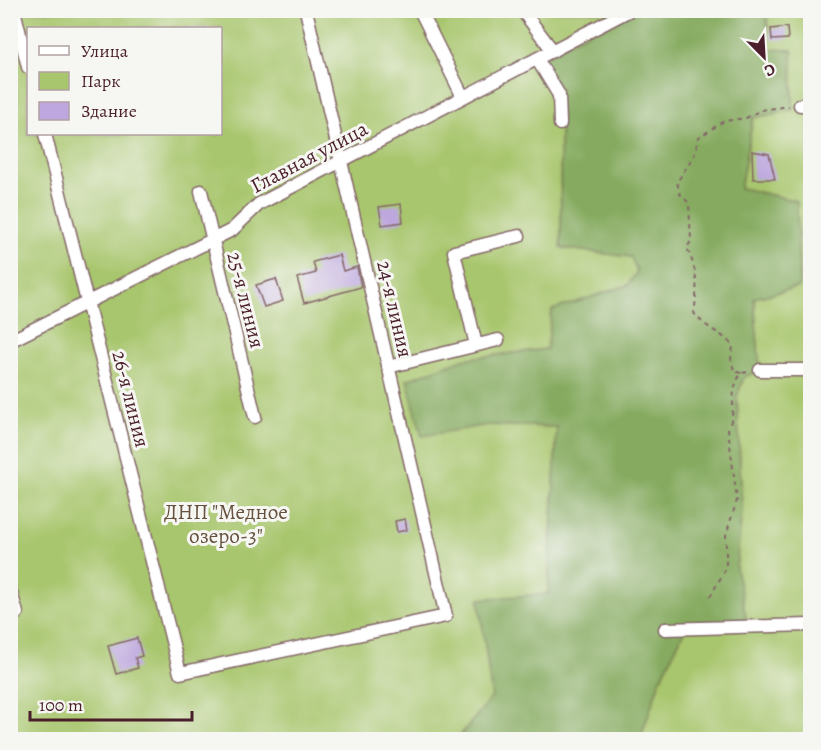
<svg xmlns="http://www.w3.org/2000/svg" width="821" height="750" font-family="Alegreya,serif">
<style>
.green{fill:#a8c66d;stroke:#79724c;stroke-width:1.5;fill-rule:evenodd}
.forest{fill:#86ab60;stroke:#686546;stroke-width:1.5}
.building{fill:#bda7de}
.lines{fill:none;stroke-linecap:round;stroke-linejoin:round}
.street-casing{stroke:#846768;stroke-width:15}
.path{stroke:#846768;stroke-width:2;stroke-dasharray:4.5 4.5;stroke-linecap:butt}
.street{stroke:#fff;stroke-width:12}
.labels{text-anchor:middle;stroke-width:6;stroke-linejoin:round;paint-order:stroke}
.street-label{font-size:21px;fill:#4a1f2b;stroke:#f6f6f2}
.park-label{font-size:21px;fill:#66513f;stroke:#f6f6f2}
</style>
<rect width="100%" height="100%" fill="#f6f6f2"/>
<filter id="ink" filterUnits="userSpaceOnUse"><feTurbulence type="fractalNoise" baseFrequency=".0167" numOctaves="2"/><feDisplacementMap in="SourceGraphic" scale="12" xChannelSelector="R" yChannelSelector="G"/><feConvolveMatrix kernelMatrix="1 2 1 2 8 2 1 2 1" color-interpolation-filters="sRGB"/></filter>
<filter id="wash" filterUnits="userSpaceOnUse"><feTurbulence type="fractalNoise" baseFrequency=".008" numOctaves="4" result="noise"/><feDisplacementMap in="SourceGraphic" scale="24" xChannelSelector="R" yChannelSelector="G"/><feGaussianBlur stdDeviation="1.35" result="paint"/><feColorMatrix in="noise" values="0 0 0 0 0 0 0 0 0 0 0 0 0 0 0 0 0 1.4 0 .05"/><feComposite in="paint" operator="in"/></filter>
<g filter="url(#wash)">
<rect width="100%" height="100%" fill="#efecda"/>
<path class="green" d="M 10,11 L 630,11 L 560,110 L 561,248 L 632,257 L 638,272 L 628,285 L 597,295 L 548,349 L 463,359 L 422,435 L 488,425 L 557,427 L 548,594 L 479,600 L 492,697 L 460,736 L 452,740 L 11,739 ZM 28,28 L 220,28 L 220,134 L 28,134 Z
M 767,11 L 810,11 L 810,739 L 640,740 L 659,683 L 685,629 L 747,626 L 736,568 L 742,510 L 737,396 L 744,377 L 760,370 L 754,298 L 799,287 L 797,201 L 740,188 L 753,118 L 793,109 L 792,51 L 769,49 Z"/>
<path class="forest" d="M 630,11 L 767,11 L 769,49 L 792,50 L 793,110 L 753,118 L 740,188 L 797,201 L 799,287 L 754,298 L 760,370 L 744,377 L 737,396 L 742,510 L 736,568 L 748,627 L 685,629 L 659,683 L 640,739 L 452,739 L 460,736 L 492,697 L 479,599 L 548,594 L 557,427 L 488,425 L 422,436 L 407,380 L 463,359 L 547,349 L 552,310 L 628,285 L 637,272 L 631,257 L 561,248 L 560,110 L 539,58 Z"/>
<g id="blocks">
<path class="building" d="M 787,27 L 788,39 L 772,40 L 771,29 Z
M 752,151 L 769,154 L 775,179 L 753,179 Z
M 401,204 L 403,222 L 382,225 L 379,207 Z
M 339,255 L 343,271 L 357,267 L 361,287 L 304,303 L 297,278 L 316,273 L 313,262 Z
M 276,279 L 283,301 L 264,307 L 256,285 Z
M 405,519 L 407,530 L 397,532 L 395,521 Z
M 137,638 L 142,656 L 135,658 L 138,668 L 116,674 L 108,646 Z"/>
</g>
</g>
<g filter="url(#ink)">
<use href="#blocks" fill-opacity="0" stroke="#846768" stroke-width="1.5"/>
<g class="lines">
<g class="street-casing">
<path id="street" d="M 14,10 L 28,67
M 420,10 L 463,97
M 522,10 L 553,51
M 537,59 L 559,95 L 560,124
M 800,105 L 810,105
M 45,134 L 180,673 L 446,616 L 306,10
M 201,191 L 255,417
M 10,341 L 232,230 L 259,204 L 630,10
M 476,345 L 454,252 L 519,236
M 388,367 L 498,340
M 760,370 L 810,370
M 10,589 L 17,613
M 665,629 L 810,625"/>
</g>
<path class="path" d="M 741,373 L 734,371 L 731,358 L 733,347 C 727,335 705,329 694,313 C 698,288 698,272 687,248 L 691,241 L 689,203 L 680,194 L 677,182 L 695,154 L 698,138 L 724,121 L 746,118 L 761,110 L 789,106
M 710,597 L 726,568 L 726,535 L 737,500 L 728,429 C 737,410 728,394 741,373 L 748,372"/>
<use href="#street" class="street"/>
</g>
</g>
<g class="labels">
<g class="street-label">
<text transform="translate(309 157) rotate(-28)" y="7">Главная улица</text>
<text transform="translate(246 300) rotate(76)" y="7">25-я линия</text>
<text transform="translate(395 309) rotate(77)" y="7">24-я линия</text>
<text transform="translate(131 399) rotate(76)" y="7">26-я линия</text>
</g>
<g class="park-label">
<text x="226" y="519">ДНП "Медное<tspan x="226" dy="24">озеро-3"</tspan></text>
</g>
</g>
<rect width="821" height="750" fill="none" stroke="#f6f6f2" stroke-width="36"/>
<rect x="27" y="27" width="195" height="108" fill="#f6f6f2" stroke="#b1a0a2" stroke-width="1.5"/>
<rect x="39" y="46" width="30" height="9" fill="#ffffff" stroke="#b1a0a2" stroke-width="1.5"/>
<text x="81" y="57" font-size="18" fill="#4a1f2b">Улица</text>
<rect x="39" y="72" width="30" height="18" fill="#a8c66d" stroke="#b1a0a2" stroke-width="1.5"/>
<text x="81" y="87" font-size="18" fill="#4a1f2b">Парк</text>
<rect x="39" y="102" width="30" height="18" fill="#bda7de" stroke="#b1a0a2" stroke-width="1.5"/>
<text x="81" y="117" font-size="18" fill="#4a1f2b">Здание</text>
<g transform="translate(764 57) rotate(156)" stroke="#f6f6f2" stroke-width="4.5" paint-order="stroke">
<path d="M0-4.5L10 22L0 15L-10 22Z" fill="#4a1f2b"/>
<text y="-9" font-size="16" font-weight="bold" text-anchor="middle" fill="#4a1f2b">С</text>
</g>
<path d="M30 711v9h162v-9" fill="none" stroke="#4a1f2b" stroke-width="3"/>
<text x="39" y="711" font-size="18" fill="#4a1f2b" stroke="#f6f6f2" stroke-width="4.5" paint-order="stroke">100 m</text>
</svg>
